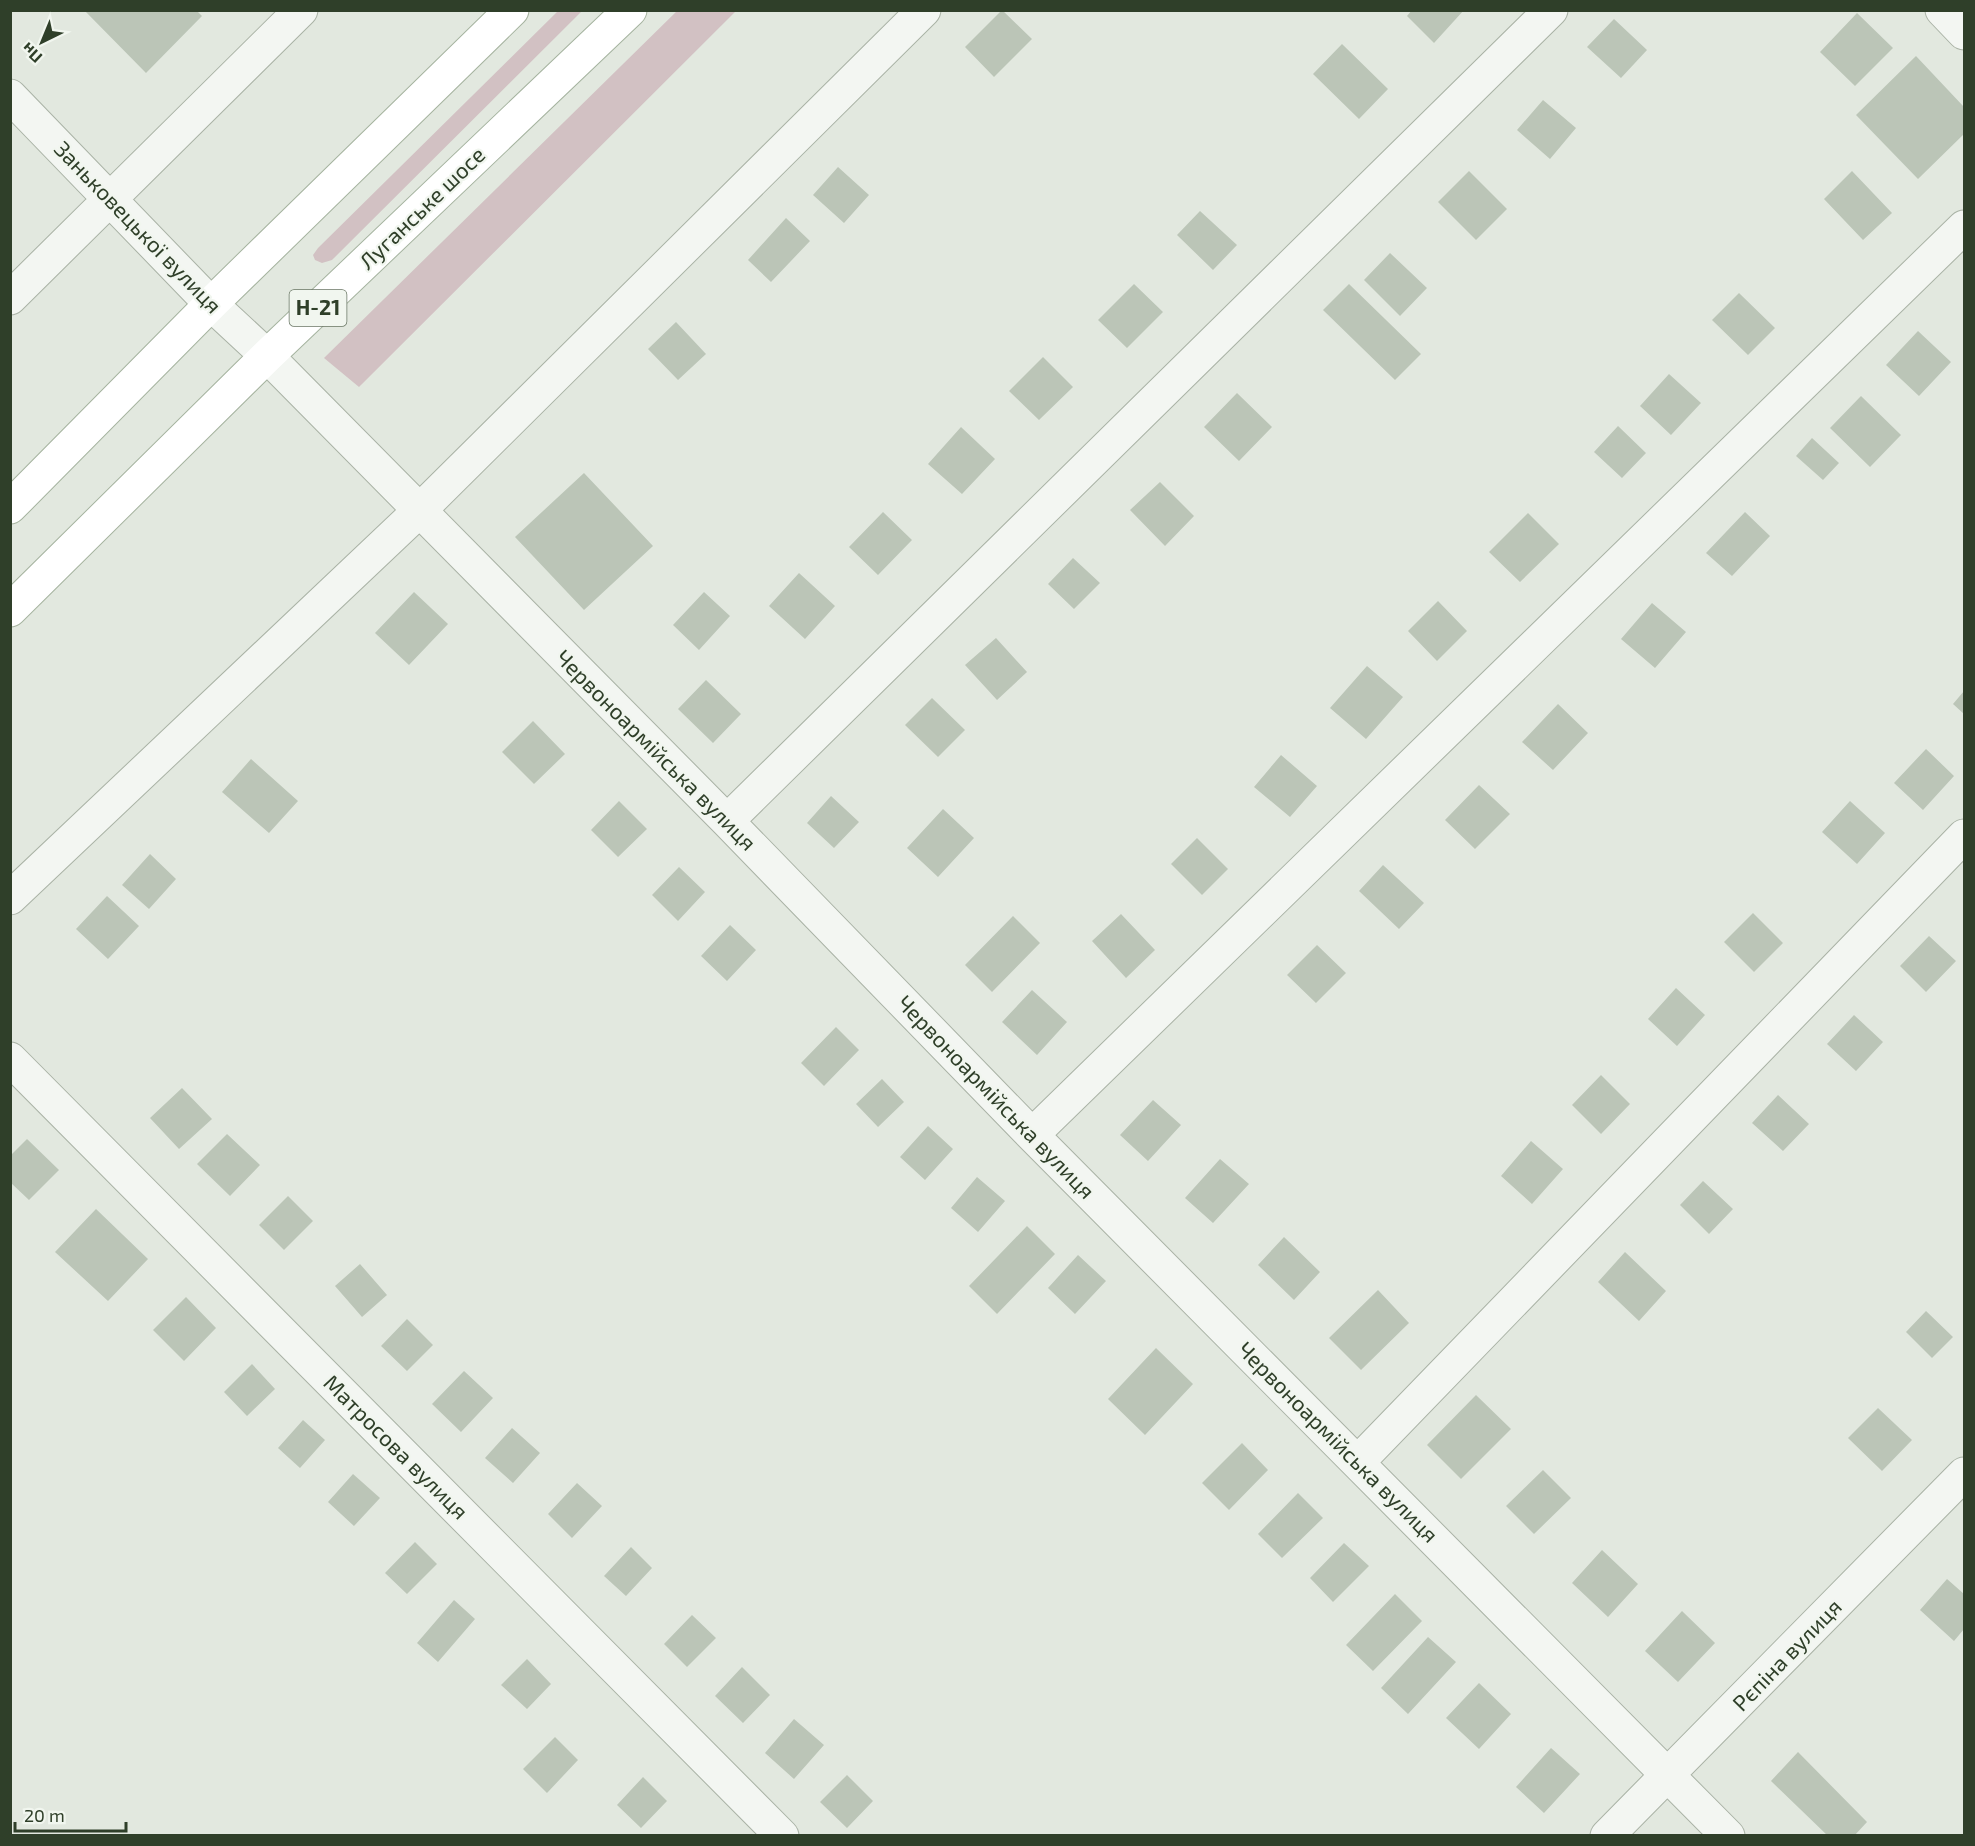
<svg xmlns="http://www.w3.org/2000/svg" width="1975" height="1846" font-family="'Exo 2',sans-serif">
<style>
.green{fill:#d2c1c3}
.building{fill:#bbc5b7}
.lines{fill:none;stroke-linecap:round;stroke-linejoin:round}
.minor-casing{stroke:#a9b2a5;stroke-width:35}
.major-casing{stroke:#a5b39f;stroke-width:35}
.minor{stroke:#f3f6f2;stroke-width:33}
.major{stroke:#fff;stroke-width:33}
.labels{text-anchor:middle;stroke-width:4.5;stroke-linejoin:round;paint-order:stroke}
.shield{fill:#f1f6ef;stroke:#697664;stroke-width:1.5}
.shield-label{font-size:21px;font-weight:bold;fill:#2f3f29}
.street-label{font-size:22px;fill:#2f3f29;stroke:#f1f6ef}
</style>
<rect width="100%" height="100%" fill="#e2e8df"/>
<path class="green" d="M 678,10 L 736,11 L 359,387 L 324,358 Z
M 558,11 L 582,11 L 332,260 L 322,263 L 315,260 L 313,255 L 318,248 Z"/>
<path class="building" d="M 84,10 L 196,10 L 202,16 L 146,73 Z
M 1002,10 L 1032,39 L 994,77 L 965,47 Z
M 1412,10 L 1464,10 L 1434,43 L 1407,16 Z
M 1857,13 L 1893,48 L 1855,86 L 1820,52 Z
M 1614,19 L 1647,50 L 1621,78 L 1587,47 Z
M 1342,44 L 1388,89 L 1359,119 L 1313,74 Z
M 1916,56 L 1964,107 L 1964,134 L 1918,179 L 1856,115 Z
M 1543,100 L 1576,128 L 1550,159 L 1517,130 Z
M 838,167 L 869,195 L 844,223 L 813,195 Z
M 1469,171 L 1507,209 L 1476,240 L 1438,202 Z
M 1852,171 L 1892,213 L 1863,240 L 1824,199 Z
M 1200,211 L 1237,245 L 1213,270 L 1177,235 Z
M 786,218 L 810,241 L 771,282 L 748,260 Z
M 1390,253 L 1427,288 L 1400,316 L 1364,280 Z
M 1134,284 L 1163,312 L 1127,348 L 1098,320 Z
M 1349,284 L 1421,354 L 1395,380 L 1323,310 Z
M 1739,293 L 1775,328 L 1748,355 L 1712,320 Z
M 676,322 L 706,354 L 678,380 L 648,349 Z
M 1918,331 L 1951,362 L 1919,396 L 1886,365 Z
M 1043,357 L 1073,387 L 1039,420 L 1009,391 Z
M 1669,374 L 1701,403 L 1671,435 L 1640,406 Z
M 1237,393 L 1272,427 L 1239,461 L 1204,427 Z
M 1861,396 L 1901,435 L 1870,467 L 1830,428 Z
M 1618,426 L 1646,453 L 1622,478 L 1594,452 Z
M 961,427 L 995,459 L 962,494 L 928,464 Z
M 1812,438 L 1839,463 L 1823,480 L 1796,456 Z
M 584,473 L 653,546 L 584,610 L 515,537 Z
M 1160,482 L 1194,516 L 1165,546 L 1130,510 Z
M 883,512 L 912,540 L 878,575 L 849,547 Z
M 1745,512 L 1770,536 L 1732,576 L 1706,553 Z
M 1528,513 L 1559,544 L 1520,582 L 1489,552 Z
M 1073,558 L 1100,583 L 1074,609 L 1048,584 Z
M 799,573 L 835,606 L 805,639 L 769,606 Z
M 414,592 L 448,624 L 409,665 L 375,633 Z
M 704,592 L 730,616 L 699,650 L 673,625 Z
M 1438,601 L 1467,631 L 1437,661 L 1408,631 Z
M 1652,603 L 1686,632 L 1655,668 L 1621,639 Z
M 996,638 L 1027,672 L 997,700 L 965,665 Z
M 1367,666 L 1403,697 L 1366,739 L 1330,708 Z
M 706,680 L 741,714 L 713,743 L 678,709 Z
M 1964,691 L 1964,714 L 1953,704 Z
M 932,698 L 965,730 L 938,757 L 905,725 Z
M 1558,704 L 1588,733 L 1553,770 L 1522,742 Z
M 533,721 L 565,754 L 534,784 L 502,752 Z
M 1926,749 L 1954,776 L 1923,810 L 1894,783 Z
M 1281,755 L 1317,786 L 1290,817 L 1254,787 Z
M 251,759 L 298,801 L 269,833 L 222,792 Z
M 1479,785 L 1510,814 L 1475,849 L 1445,820 Z
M 831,796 L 859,822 L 834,848 L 807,823 Z
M 619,801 L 647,829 L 618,857 L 591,830 Z
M 1850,801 L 1885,833 L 1857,864 L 1822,832 Z
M 943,809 L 974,838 L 938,877 L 907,848 Z
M 1197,838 L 1228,869 L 1202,895 L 1171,864 Z
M 150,854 L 176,879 L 149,909 L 122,885 Z
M 1383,865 L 1424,903 L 1399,929 L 1359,891 Z
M 679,867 L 705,892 L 678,921 L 652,895 Z
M 107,896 L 139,926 L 108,959 L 76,929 Z
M 1753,913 L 1783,943 L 1754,972 L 1724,942 Z
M 1121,914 L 1155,950 L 1126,978 L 1092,941 Z
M 1013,916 L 1040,943 L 992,992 L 965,965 Z
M 730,925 L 756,950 L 727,981 L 701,956 Z
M 1929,936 L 1956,961 L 1926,992 L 1900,966 Z
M 1317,945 L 1346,973 L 1316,1003 L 1287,975 Z
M 1676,988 L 1705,1015 L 1677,1046 L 1648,1019 Z
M 1032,990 L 1067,1022 L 1037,1055 L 1002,1022 Z
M 1854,1015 L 1883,1042 L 1856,1071 L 1827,1044 Z
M 836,1027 L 859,1050 L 824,1086 L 801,1063 Z
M 1601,1075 L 1630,1104 L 1601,1134 L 1572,1105 Z
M 882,1079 L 904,1102 L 878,1127 L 856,1104 Z
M 182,1088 L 212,1119 L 179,1149 L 150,1118 Z
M 1778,1095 L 1809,1124 L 1783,1151 L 1752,1123 Z
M 1153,1100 L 1181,1125 L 1148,1161 L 1120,1135 Z
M 928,1126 L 953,1149 L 925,1180 L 900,1157 Z
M 227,1134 L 260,1165 L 230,1196 L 197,1164 Z
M 27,1139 L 59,1170 L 29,1200 L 10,1182 L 10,1156 Z
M 1531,1141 L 1563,1169 L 1532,1204 L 1501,1176 Z
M 1220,1159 L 1249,1184 L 1213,1223 L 1185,1198 Z
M 977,1177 L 1005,1201 L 978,1232 L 951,1208 Z
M 1703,1181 L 1733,1209 L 1709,1234 L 1680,1205 Z
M 288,1196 L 313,1221 L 284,1250 L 259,1225 Z
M 96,1209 L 148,1259 L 108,1301 L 55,1252 Z
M 1027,1226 L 1055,1254 L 997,1314 L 969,1286 Z
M 1284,1237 L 1320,1272 L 1294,1300 L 1258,1265 Z
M 1625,1252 L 1666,1291 L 1639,1321 L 1598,1282 Z
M 1078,1255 L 1106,1281 L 1075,1314 L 1048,1288 Z
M 360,1264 L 387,1295 L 362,1317 L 335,1286 Z
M 1378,1290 L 1409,1323 L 1361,1370 L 1329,1338 Z
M 186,1297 L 216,1328 L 184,1361 L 153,1330 Z
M 1926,1311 L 1953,1337 L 1932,1358 L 1906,1332 Z
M 407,1319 L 433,1345 L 407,1371 L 381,1346 Z
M 1156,1348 L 1193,1384 L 1145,1435 L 1108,1399 Z
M 252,1364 L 275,1389 L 247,1416 L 224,1392 Z
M 464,1371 L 493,1398 L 461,1432 L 432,1404 Z
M 1476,1395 L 1511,1429 L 1461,1479 L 1427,1445 Z
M 1878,1408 L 1912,1440 L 1882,1471 L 1848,1438 Z
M 303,1420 L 325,1440 L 300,1468 L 278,1448 Z
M 512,1428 L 540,1453 L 513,1483 L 485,1458 Z
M 1242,1443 L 1268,1470 L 1229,1510 L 1202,1483 Z
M 1543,1470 L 1571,1498 L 1534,1534 L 1506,1506 Z
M 353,1474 L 380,1498 L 354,1526 L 328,1502 Z
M 577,1483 L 602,1506 L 572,1538 L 548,1514 Z
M 1298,1493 L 1323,1518 L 1282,1558 L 1258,1534 Z
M 415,1542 L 437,1564 L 407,1594 L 385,1573 Z
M 1344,1543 L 1369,1566 L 1333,1602 L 1310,1578 Z
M 631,1547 L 652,1568 L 626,1596 L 604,1576 Z
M 1602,1550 L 1638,1584 L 1608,1617 L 1572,1583 Z
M 1947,1579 L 1964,1594 L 1964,1629 L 1954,1641 L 1920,1610 Z
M 1395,1594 L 1422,1621 L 1373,1671 L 1346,1645 Z
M 454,1600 L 475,1619 L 438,1662 L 417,1643 Z
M 1682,1611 L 1715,1643 L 1678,1682 L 1645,1651 Z
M 692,1615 L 716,1638 L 687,1667 L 664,1644 Z
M 1428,1637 L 1456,1662 L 1408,1714 L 1381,1688 Z
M 527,1659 L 551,1684 L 527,1709 L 501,1685 Z
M 742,1667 L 770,1695 L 743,1723 L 715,1696 Z
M 1479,1683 L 1511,1714 L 1479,1749 L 1446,1718 Z
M 794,1719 L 824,1745 L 794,1779 L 765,1753 Z
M 555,1737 L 578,1760 L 547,1793 L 523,1769 Z
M 1551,1748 L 1580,1774 L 1544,1813 L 1516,1787 Z
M 1798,1752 L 1867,1822 L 1854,1836 L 1828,1836 L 1771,1781 Z
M 847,1775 L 873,1801 L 847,1828 L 820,1802 Z
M 643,1777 L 667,1801 L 641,1828 L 617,1805 Z"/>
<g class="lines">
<g class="minor-casing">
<path id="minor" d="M 1942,10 L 1964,33
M 10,96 L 211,304 L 267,356 L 727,821 L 1032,1135 L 1728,1836
M 10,298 L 301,10
M 727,821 L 1551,10
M 10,898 L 420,510 L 924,10
M 10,1059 L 782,1836
M 1032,1135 L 1964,227
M 1358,1462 L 1964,836
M 1607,1836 L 1964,1474"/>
</g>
<g class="major-casing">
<path id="major" d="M 10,507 L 211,304 L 512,10
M 10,610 L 267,356 L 630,10"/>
</g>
<use href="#minor" class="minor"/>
<use href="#major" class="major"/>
</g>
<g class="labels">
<rect class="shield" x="289.5" y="290" width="57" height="36" rx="4.5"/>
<g class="shield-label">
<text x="318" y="315">Н-21</text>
</g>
<g class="street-label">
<text transform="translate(422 208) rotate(-44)" y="8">Луганське шосе</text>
<text transform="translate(138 227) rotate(46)" y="8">Заньковецької вулиця</text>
<text transform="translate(656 750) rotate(45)" y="8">Червоноармійська вулиця</text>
<text transform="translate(996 1097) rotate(46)" y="8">Червоноармійська вулиця</text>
<text transform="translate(1338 1442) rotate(45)" y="8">Червоноармійська вулиця</text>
<text transform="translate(396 1447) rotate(45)" y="8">Матросова вулиця</text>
<text transform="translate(1787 1655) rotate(-46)" y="8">Рєпіна вулиця</text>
</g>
</g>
<rect width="1975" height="1846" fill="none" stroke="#2f3f29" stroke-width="24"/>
<g transform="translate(42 42) rotate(223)" stroke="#f1f6ef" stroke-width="4.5" paint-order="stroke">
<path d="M0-4.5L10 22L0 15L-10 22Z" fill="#2f3f29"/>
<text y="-9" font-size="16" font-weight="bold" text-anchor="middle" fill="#2f3f29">Пн</text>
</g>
<path d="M15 1822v9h111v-9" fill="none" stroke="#2f3f29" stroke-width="3"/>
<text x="24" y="1822" font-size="18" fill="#2f3f29" stroke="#f1f6ef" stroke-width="4.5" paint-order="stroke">20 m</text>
</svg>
